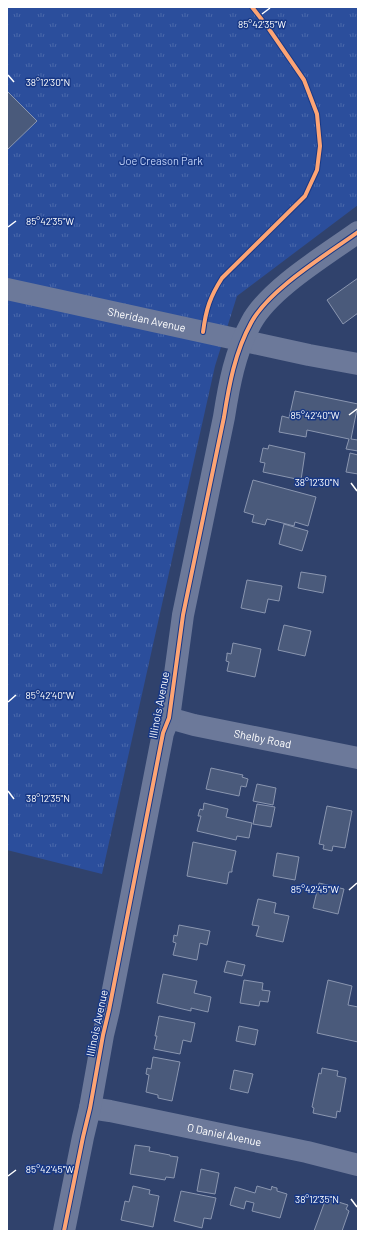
<svg xmlns="http://www.w3.org/2000/svg" width="365" height="1238" font-family="Barlow,sans-serif">
<style>
.park{fill:url(#park-tufts)}
.building{fill:#4a5a7b;stroke:#8a96b0}
.lines{fill:none;stroke-linecap:round;stroke-linejoin:round}
.minor{stroke:#6c799a;stroke-width:22}
.cycleway-casing{stroke:#183885;stroke-width:6}
.cycleway{stroke:#fda474;stroke-width:4}
.ticks{fill:none;stroke:#fff;stroke-width:1.5}
.labels{text-anchor:middle;stroke-width:3;stroke-linejoin:round;paint-order:stroke}
.park-label{font-size:11px;fill:#c2d3f9;stroke:#183885}
.street-label{font-size:11px;fill:#fff;stroke:#183885}
.ticks-label{font-size:10px;text-anchor:middle;fill:#fff;stroke:#183885;stroke-width:3;stroke-linejoin:round;paint-order:stroke}
</style>
<defs>
<pattern id="park-tufts" width="24" height="20" patternUnits="userSpaceOnUse"><rect width="24" height="20" fill="#2b4e9c"/><path d="M3 7l-1-3M5 7V3M7 7l1-3M15 17l-1-3M17 17v-4M19 17l1-3" fill="none" stroke="#4b69ab"/></pattern>
</defs>
<rect width="100%" height="100%" fill="#30426c"/>
<path class="park" d="M 7,7 L 358,7 L 358,205 L 237,296 L 215,366 L 102,874 L 7,850 Z"/>
<path class="building" d="M 7,91 L 37,121 L 7,150 Z
M 358,278 L 358,313 L 343,324 L 327,300 Z
M 295,391 L 358,404 L 351,439 L 358,440 L 358,451 L 346,449 L 349,439 L 307,430 L 306,437 L 279,432 L 282,416 L 289,418 Z
M 269,445 L 305,453 L 301,480 L 263,472 L 265,463 L 260,462 L 263,448 L 268,449 Z
M 350,453 L 358,455 L 358,474 L 346,472 Z
M 253,480 L 316,497 L 308,526 L 295,522 L 294,526 L 267,519 L 265,525 L 252,522 L 254,515 L 244,512 Z
M 284,524 L 308,531 L 302,551 L 279,544 Z
M 301,572 L 326,576 L 323,593 L 298,588 Z
M 247,580 L 282,586 L 279,601 L 268,599 L 265,613 L 241,608 Z
M 284,625 L 311,631 L 305,656 L 278,650 Z
M 233,643 L 261,649 L 255,677 L 227,671 L 229,662 L 226,661 L 227,655 L 227,653 L 231,654 Z
M 211,768 L 243,775 L 242,777 L 248,779 L 246,787 L 241,786 L 239,796 L 206,789 Z
M 257,784 L 276,788 L 273,805 L 253,801 Z
M 204,803 L 228,809 L 226,817 L 252,823 L 249,838 L 237,836 L 236,840 L 197,831 L 201,816 L 198,816 L 199,812 L 200,809 L 203,810 Z
M 257,804 L 275,807 L 271,827 L 253,824 Z
M 327,806 L 352,811 L 345,848 L 333,846 L 332,851 L 323,849 L 324,845 L 319,844 Z
M 193,842 L 236,851 L 232,869 L 232,872 L 229,872 L 227,884 L 187,876 Z
M 277,853 L 299,857 L 295,880 L 273,876 Z
M 319,883 L 344,889 L 338,914 L 313,908 Z
M 258,899 L 276,903 L 274,913 L 289,916 L 283,942 L 256,936 L 259,926 L 252,925 Z
M 179,925 L 210,931 L 207,945 L 200,943 L 197,960 L 173,955 L 176,943 L 173,942 L 174,935 L 177,936 Z
M 227,961 L 245,965 L 242,976 L 224,972 Z
M 163,974 L 197,981 L 194,993 L 211,997 L 208,1012 L 191,1008 L 191,1011 L 157,1003 Z
M 244,980 L 263,983 L 262,990 L 270,991 L 268,1002 L 260,1001 L 259,1006 L 240,1003 Z
M 328,980 L 352,986 L 348,1005 L 358,1007 L 358,1042 L 317,1033 Z
M 159,1016 L 195,1023 L 191,1042 L 183,1040 L 180,1054 L 154,1049 L 157,1036 L 155,1036 Z
M 239,1026 L 258,1030 L 255,1045 L 236,1041 Z
M 153,1057 L 180,1062 L 172,1101 L 158,1098 L 158,1095 L 146,1092 L 149,1075 L 146,1074 L 147,1068 L 151,1069 Z
M 322,1068 L 338,1071 L 337,1076 L 346,1078 L 340,1112 L 337,1111 L 336,1118 L 313,1113 L 314,1108 L 312,1107 L 319,1073 L 321,1074 Z
M 234,1070 L 253,1074 L 248,1093 L 230,1089 Z
M 135,1145 L 150,1147 L 149,1151 L 170,1155 L 170,1156 L 178,1157 L 174,1178 L 166,1177 L 165,1180 L 130,1174 Z
M 201,1169 L 219,1173 L 215,1194 L 197,1191 Z
M 133,1186 L 150,1190 L 149,1194 L 159,1196 L 153,1227 L 121,1220 L 125,1201 L 129,1202 Z
M 257,1186 L 271,1190 L 272,1186 L 273,1187 L 277,1188 L 277,1191 L 287,1194 L 280,1218 L 252,1211 L 254,1203 L 246,1201 L 244,1209 L 230,1205 L 235,1187 L 255,1193 Z
M 181,1191 L 216,1198 L 211,1219 L 204,1218 L 202,1228 L 174,1221 Z
M 329,1199 L 348,1205 L 346,1209 L 349,1211 L 342,1231 L 314,1231 L 325,1201 L 328,1202 Z"/>
<g class="lines">
<g class="minor">
<path id="s1" d="M 7,289 L 309,355 L 358,364"/>
<path id="s2" d="M 169,718 L 194,725 L 358,758"/>
<path id="s3" d="M 90,1108 L 110,1111 L 307,1152 L 358,1165"/>
<path d="M 64,1231 L 83,1137 L 90,1108 L 103,1035 L 109,1010 L 163,733 L 169,718 L 183,615 L 224,417 C 229,385 235,352 251,323 C 269,289 326,255 358,232"/>
</g>
<g class="cycleway-casing">
<path id="cycleway" d="M 203,332 C 206,309 210,297 222,278 L 305,196 L 317,170 L 320,146 L 317,114 L 304,80 L 269,29 L 252,7
M 64,1231 L 83,1137 L 90,1108 L 103,1035 L 109,1010 L 163,733 L 169,718 L 183,615 L 224,417 C 229,385 235,352 251,323 C 269,289 326,255 358,232"/>
</g>
<use href="#cycleway" class="cycleway"/>
</g>
<path class="ticks" d="M 262,14 L 270,8M 8,75 L 14,82M 8,227 L 16,221M 349,415 L 357,409M 351,483 L 357,491M 8,702 L 16,695M 8,791 L 14,799M 349,890 L 357,883M 8,1176 L 16,1170M 351,1199 L 357,1207"/>
<g class="labels">
<g class="park-label">
<text x="161" y="165">Joe Creason Park</text>
</g>
<g class="street-label">
<text dy="4" stroke="none"><textPath href="#s1" startOffset="143">Sheridan Avenue</textPath></text>
<text transform="translate(159 705) rotate(-79)" y="4">Illinois Avenue</text>
<text dy="4" stroke="none"><textPath href="#s2" startOffset="96">Shelby Road</textPath></text>
<text transform="translate(97 1023) rotate(-78)" y="4">Illinois Avenue</text>
<text dy="4" stroke="none"><textPath href="#s3" startOffset="137">O Daniel Avenue</textPath></text>
</g>
</g>
<g class="ticks-label">
<text x="262" y="28">85°42'35"W</text>
<text x="48" y="86">38°12'30"N</text>
<text x="50" y="225">85°42'35"W</text>
<text x="315" y="419">85°42'40"W</text>
<text x="317" y="486">38°12'30"N</text>
<text x="50" y="699">85°42'40"W</text>
<text x="48" y="802">38°12'35"N</text>
<text x="315" y="893">85°42'45"W</text>
<text x="50" y="1173">85°42'45"W</text>
<text x="317" y="1203">38°12'35"N</text>
</g>
<rect width="365" height="1238" fill="none" stroke="#ffffff" stroke-width="16"/>
</svg>
